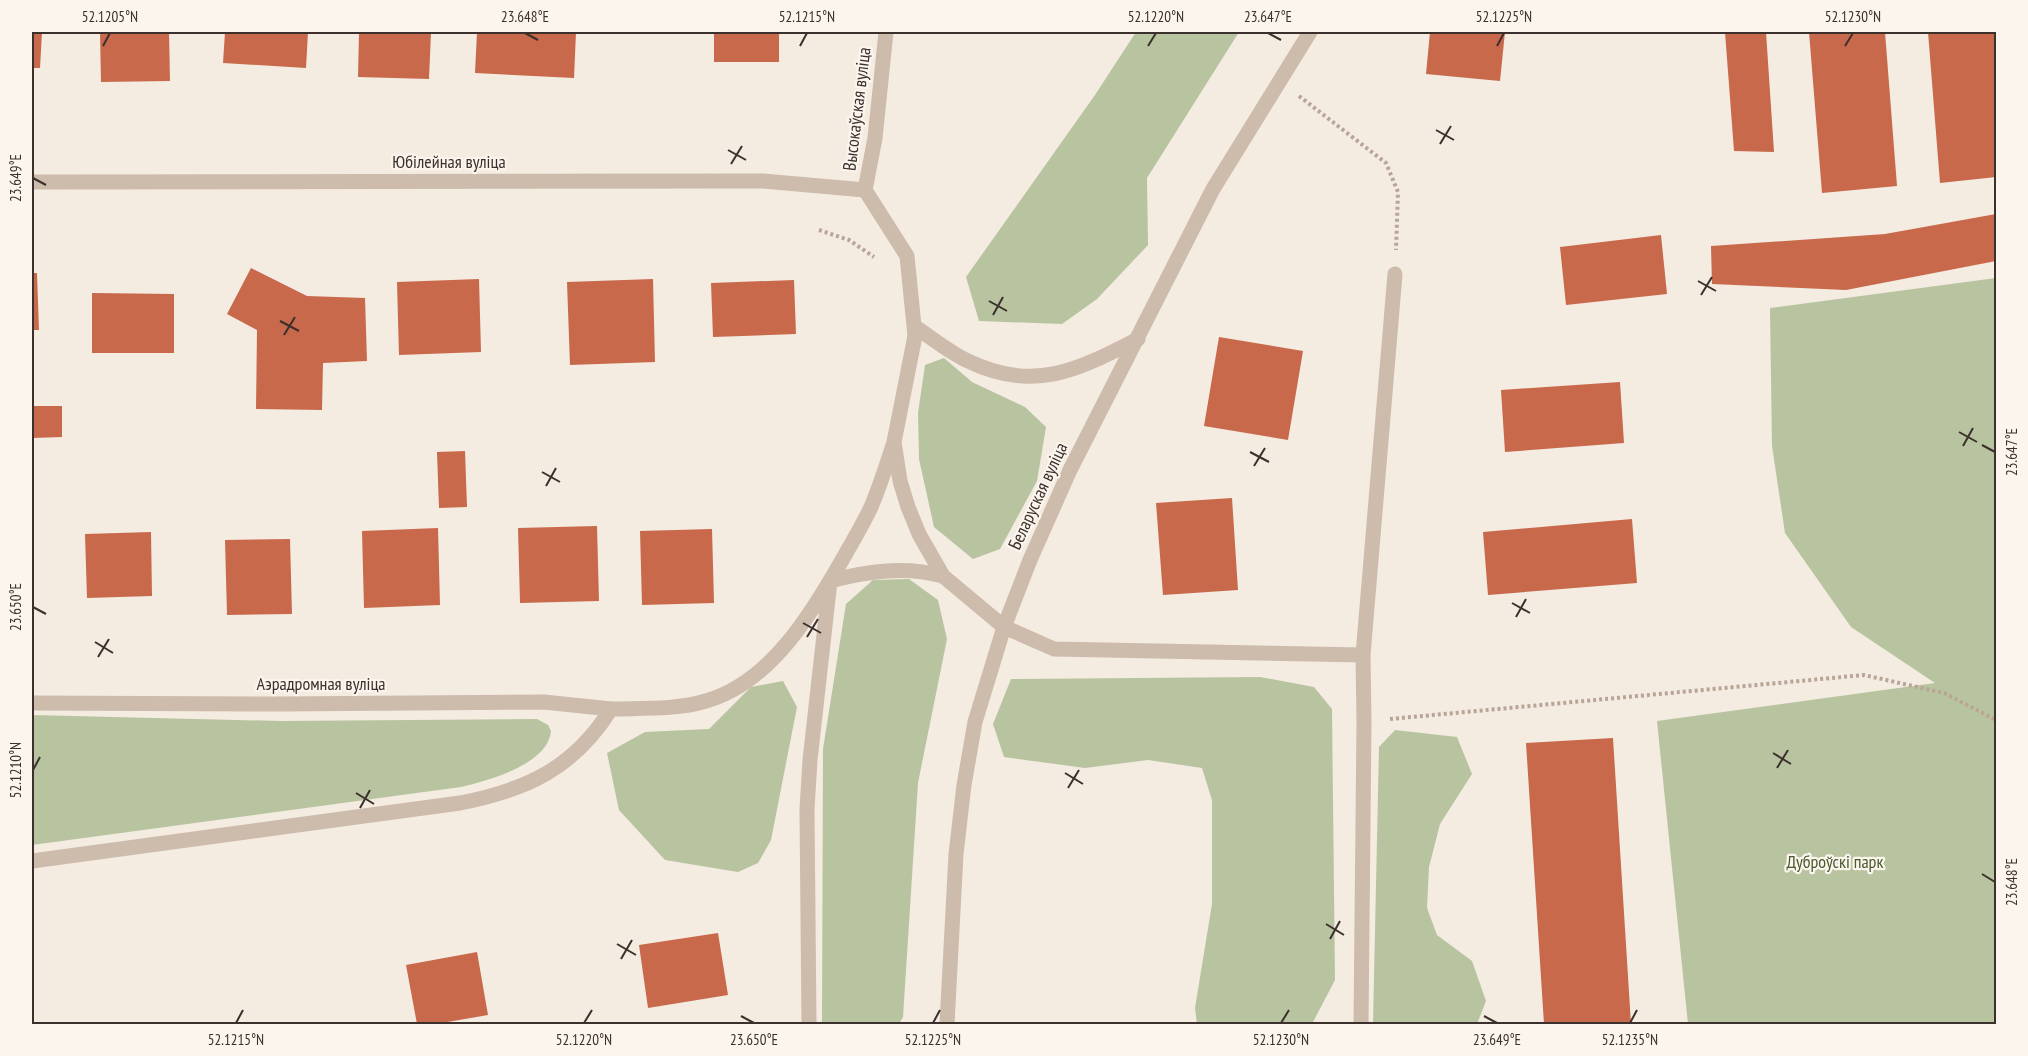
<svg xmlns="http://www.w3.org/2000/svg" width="2028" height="1056" font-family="'PT Sans Narrow',sans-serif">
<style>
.green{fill:#b8c4a0}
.building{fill:#c8694b}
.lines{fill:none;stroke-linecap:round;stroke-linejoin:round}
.path{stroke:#b9a596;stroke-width:4;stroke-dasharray:3 3;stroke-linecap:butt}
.lane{stroke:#cdbbac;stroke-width:15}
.street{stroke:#cdbbac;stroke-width:15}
.ticks{fill:none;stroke:#3b302b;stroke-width:2}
.labels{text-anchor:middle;stroke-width:4.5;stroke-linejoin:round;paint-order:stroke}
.street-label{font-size:18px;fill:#3b302b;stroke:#fbf5ee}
.park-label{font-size:18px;fill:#4a5a2e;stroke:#fbf5ee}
.neatline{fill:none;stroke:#3b302b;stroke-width:2}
.ticks-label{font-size:15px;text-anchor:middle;fill:#3b302b}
</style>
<rect width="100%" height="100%" fill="#f4ebe1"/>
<path class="green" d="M 1136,32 L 1239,32 L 1147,178 L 1148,245 L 1097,299 L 1062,324 L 979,321 L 966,277 L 1095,95 Z
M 1996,278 L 1996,1024 L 1688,1024 L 1657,721 L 1935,683 L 1851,627 L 1785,533 L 1772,446 L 1770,308 Z
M 944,358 L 972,382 L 1025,407 L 1046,427 L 1037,481 L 1000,549 L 973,559 L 934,527 L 919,459 L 918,413 L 925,365 Z
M 909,579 L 938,600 L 947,639 L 918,783 L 903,1017 L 899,1024 L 822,1024 L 823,749 L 846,604 L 873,580 Z
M 1260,677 L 1314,687 L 1332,709 L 1335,980 L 1312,1024 L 1197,1024 L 1195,1008 L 1212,904 L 1212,800 L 1202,768 L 1148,760 L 1085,768 L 1004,757 L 993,724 L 1011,679 Z
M 783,681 L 797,707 L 771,840 L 758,863 L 738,872 L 665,860 L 619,810 L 607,753 L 645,732 L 709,729 L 751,687 Z
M 32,715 L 281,721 L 537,719 L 548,725 L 551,731 C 548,765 488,780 461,787 L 32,845 Z
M 1395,730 L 1457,737 L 1472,774 L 1440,824 L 1429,867 L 1427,908 L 1437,935 L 1472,961 L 1486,1001 L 1477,1024 L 1373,1024 L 1379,747 Z"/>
<path class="building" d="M 32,32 L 42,32 L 40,68 L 32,68 Z
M 100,32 L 169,32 L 170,81 L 101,82 Z
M 225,32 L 308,32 L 306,68 L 223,63 Z
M 359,32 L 431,32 L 429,79 L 358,77 Z
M 477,32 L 576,32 L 574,78 L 475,73 Z
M 714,32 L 779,32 L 779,62 L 714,62 Z
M 1430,32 L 1505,32 L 1500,81 L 1426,74 Z
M 1725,32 L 1766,32 L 1774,152 L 1734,151 Z
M 1809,32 L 1885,32 L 1897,186 L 1822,193 Z
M 1928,32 L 1996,32 L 1996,177 L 1940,183 Z
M 1996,214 L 1996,261 L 1846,290 L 1712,284 L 1711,246 L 1885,234 Z
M 1661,235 L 1667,294 L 1566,305 L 1560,247 Z
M 251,268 L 307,296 L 365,298 L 367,361 L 323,363 L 322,410 L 256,409 L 257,330 L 227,314 Z
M 32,273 L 37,273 L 39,330 L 32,330 Z
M 479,279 L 481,352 L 399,355 L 397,282 Z
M 653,279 L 655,362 L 570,365 L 567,282 Z
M 794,280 L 796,334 L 713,337 L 711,283 Z
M 92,293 L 174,294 L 174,353 L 92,353 Z
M 1219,337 L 1303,351 L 1288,440 L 1204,426 Z
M 1620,382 L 1624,443 L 1505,452 L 1501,390 Z
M 32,406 L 62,406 L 62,437 L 32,438 Z
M 465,451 L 467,507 L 439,508 L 437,452 Z
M 1232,498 L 1238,590 L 1163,595 L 1156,503 Z
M 1632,519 L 1637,583 L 1488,595 L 1483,532 Z
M 597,526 L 599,601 L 520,603 L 518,528 Z
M 438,528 L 440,605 L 364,608 L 362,531 Z
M 712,529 L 714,603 L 642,605 L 640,531 Z
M 151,532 L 152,596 L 87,598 L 85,534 Z
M 290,539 L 292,614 L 227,615 L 225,540 Z
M 1613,738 L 1631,1024 L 1544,1024 L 1526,743 Z
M 718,933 L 728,995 L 648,1008 L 639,945 Z
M 477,952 L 488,1015 L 436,1024 L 417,1024 L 406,965 Z"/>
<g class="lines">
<path class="path" d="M 1299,96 L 1386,163 L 1398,192 L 1396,250
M 819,230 L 849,240 L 874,257
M 1390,719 L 1864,675 L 1944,693 L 1996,720"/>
<path class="lane" d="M 1004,627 L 1054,649 L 1363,655
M 809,1024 L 807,809 L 810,760 L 830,581 C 868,571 905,566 943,576
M 1361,1024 L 1364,722 L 1363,655 L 1395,274"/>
<path class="street" d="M 32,182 L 763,181 L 865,190
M 865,190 L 907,256 L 915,336 L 894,442 L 900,481 L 908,507 L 919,534 L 943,576 L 1004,627
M 865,190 L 875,138 L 886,32
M 914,326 C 932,338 949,352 968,361 C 1034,393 1078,370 1138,339
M 32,703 L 281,704 L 544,702 L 611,709
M 32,861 L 460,803 C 527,790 574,768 611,709 C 642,708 676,710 706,701 C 771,683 814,610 845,555 C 854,539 863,524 871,507 C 880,486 887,464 894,442
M 947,1024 L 956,854 L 964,785 L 975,722 L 1004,627 L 1030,560 L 1070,470 L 1213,189 L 1310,32"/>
</g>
<path class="ticks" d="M 525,33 L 538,40M 1268,33 L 1281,40M 103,46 L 110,33M 800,46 L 807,33M 1148,46 L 1156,33M 1497,46 L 1504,33M 1845,46 L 1853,33M 1436,130 L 1454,140M 1440,144 L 1451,126M 728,150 L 746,160M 731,164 L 742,146M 33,178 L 46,185M 1698,281 L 1716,291M 1701,295 L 1712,277M 989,301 L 1007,311M 993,315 L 1003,297M 280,321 L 299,331M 284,335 L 295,317M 1959,432 L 1977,442M 1982,445 L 1995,452M 1963,446 L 1973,428M 1250,452 L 1269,462M 1254,466 L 1265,448M 542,472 L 560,482M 546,486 L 556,468M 1512,603 L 1530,613M 33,607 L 46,614M 1516,617 L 1526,599M 803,623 L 821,633M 807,637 L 818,619M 95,642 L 113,653M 98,657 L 109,639M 1773,753 L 1791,764M 1777,768 L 1788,750M 33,770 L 40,757M 1065,773 L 1083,784M 1068,788 L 1079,770M 356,793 L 374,804M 360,808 L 370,790M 1982,874 L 1995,882M 1326,924 L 1344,935M 1330,939 L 1340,921M 617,944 L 636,955M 621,959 L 632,940M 741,1016 L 754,1023M 1484,1016 L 1497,1023M 236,1023 L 243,1010M 584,1023 L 592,1010M 933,1023 L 940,1010M 1281,1023 L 1289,1010M 1630,1023 L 1637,1010"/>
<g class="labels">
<g class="street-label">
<text transform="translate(857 109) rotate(-83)" y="6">Высокаўская вуліца</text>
<text x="449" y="168">Юбілейная вуліца</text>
<text transform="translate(1038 496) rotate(-65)" y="6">Беларуская вуліца</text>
<text x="321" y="690">Аэрадромная вуліца</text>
</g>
<g class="park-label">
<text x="1835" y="868">Дуброўскі парк</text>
</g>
</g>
<rect width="2028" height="1056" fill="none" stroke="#fbf5ee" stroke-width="66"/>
<rect x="33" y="33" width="1962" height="990" class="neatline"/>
<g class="ticks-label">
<text x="110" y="22">52.1205°N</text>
<text x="525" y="22">23.648°E</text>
<text x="807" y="22">52.1215°N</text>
<text x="1156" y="22">52.1220°N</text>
<text x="1268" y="22">23.647°E</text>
<text x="1504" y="22">52.1225°N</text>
<text x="1853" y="22">52.1230°N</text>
<text transform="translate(16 178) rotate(-90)" y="5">23.649°E</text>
<text transform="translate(2012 452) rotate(-90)" y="5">23.647°E</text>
<text transform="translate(16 607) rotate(-90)" y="5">23.650°E</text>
<text transform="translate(16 770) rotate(-90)" y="5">52.1210°N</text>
<text transform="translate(2012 882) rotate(-90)" y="5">23.648°E</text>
<text x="236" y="1045">52.1215°N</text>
<text x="584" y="1045">52.1220°N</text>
<text x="754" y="1045">23.650°E</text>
<text x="933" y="1045">52.1225°N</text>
<text x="1281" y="1045">52.1230°N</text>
<text x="1497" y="1045">23.649°E</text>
<text x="1630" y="1045">52.1235°N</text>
</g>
</svg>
